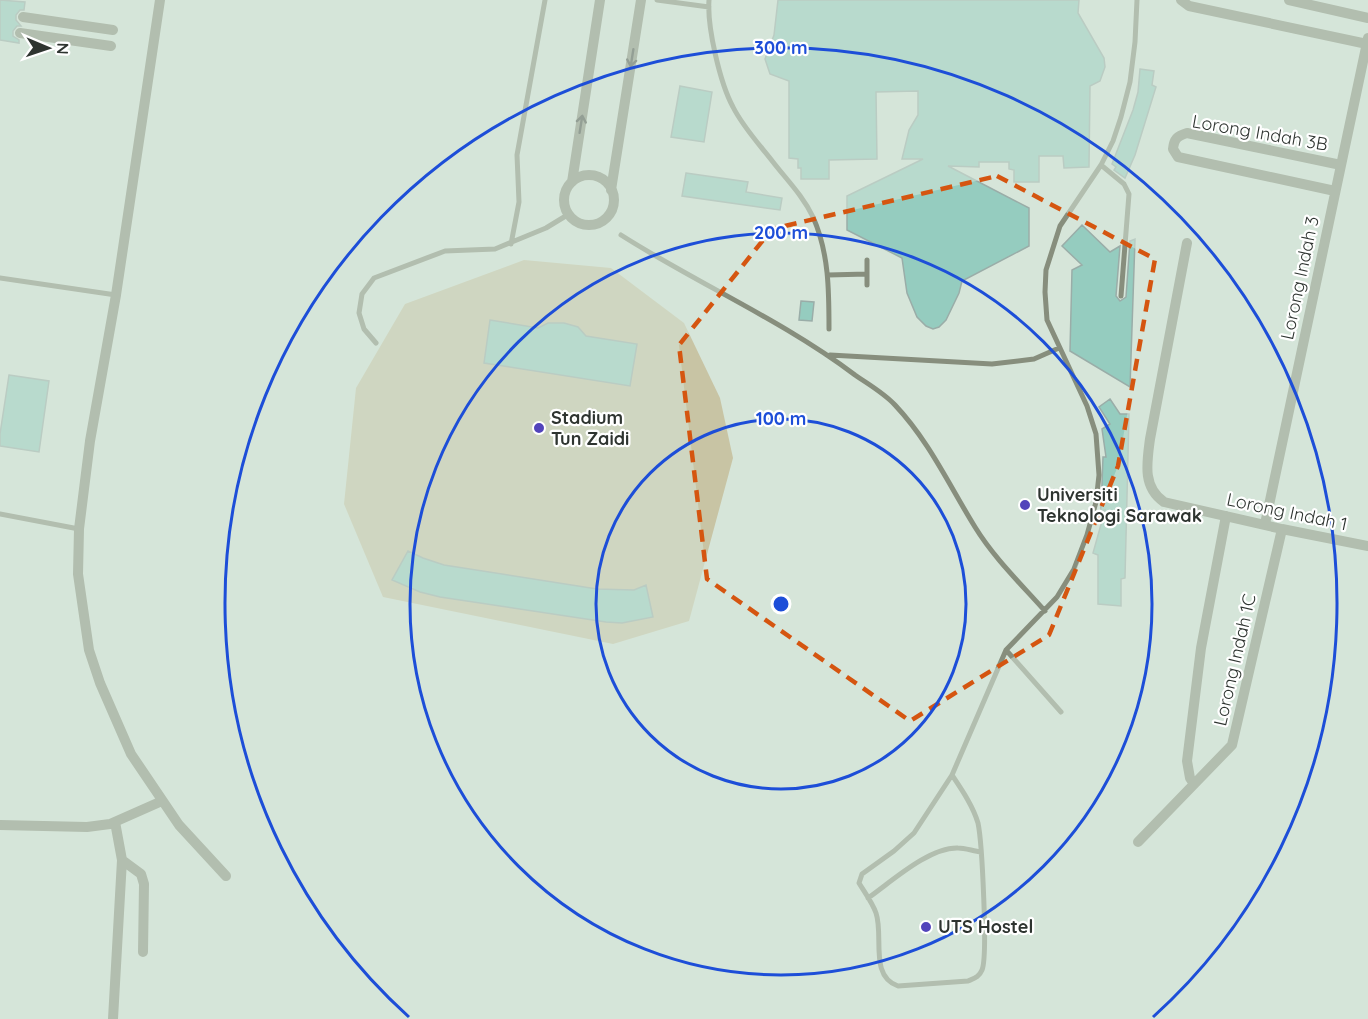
<svg xmlns="http://www.w3.org/2000/svg" width="1368" height="1019" font-family="Quicksand,sans-serif">
<style>
.green{fill:#c8c4a4}
.building{fill:#95ccbf;stroke:#9aada8;stroke-width:1.5}
.lines{fill:none;stroke-linecap:round;stroke-linejoin:round}
.lane{stroke:#878e7d;stroke-width:5}
.street{stroke:#878e7d;stroke-width:10}
.oneway{stroke:#444a43}
.marked{fill:none;stroke:#d55510;stroke-width:4.5;stroke-dasharray:12 8;stroke-linejoin:round}
.ring{fill:none;stroke:#1d4ed8;stroke-width:3}
.poi-dot{fill:#5244bb;stroke:#fff;stroke-width:2}
.labels{text-anchor:middle;stroke-width:4.5;stroke-linejoin:round;paint-order:stroke}
.street-label{font-size:18px;fill:#2e3430;stroke:#fff}
.poi-label{font-size:18px;font-weight:bold;fill:#2e3430;stroke:#fff;text-anchor:start}
.centre{fill:#1d4ed8;stroke:#fff;stroke-width:3}
.ring-label{font-size:18px;text-anchor:middle;font-weight:bold;fill:#1d4ed8;stroke:#fff;stroke-width:4.5;stroke-linejoin:round;paint-order:stroke}
</style>
<rect width="100%" height="100%" fill="#d6e5d9"/>
<path class="green" d="M 524,260 L 611,268 L 684,323 L 720,398 L 733,458 L 689,621 L 613,644 L 383,597 L 344,504 L 356,388 L 405,304 Z"/>
<path class="building" d="M 0,0 L 25,2 L 24,10 L 20,10 L 16,15 L 16,20 L 21,26 L 17,26 L 13,31 L 13,36 L 19,40 L 19,43 L 0,40 Z
M 778,0 L 1079,0 L 1078,13 L 1104,58 L 1105,67 L 1100,81 L 1090,86 L 1089,167 L 1064,168 L 1063,156 L 1039,156 L 1039,182 L 1014,182 L 1014,170 L 1009,169 L 1009,162 L 979,162 L 979,167 L 948,166 L 1029,208 L 1029,246 L 962,281 L 959,293 L 946,320 L 939,327 L 933,329 L 926,326 L 917,317 L 907,293 L 902,258 L 847,230 L 847,196 L 923,159 L 902,159 L 909,130 L 918,115 L 918,91 L 876,92 L 877,159 L 829,160 L 829,179 L 801,179 L 801,168 L 798,168 L 798,159 L 789,158 L 789,81 L 770,74 L 765,59 L 774,35 Z
M 1140,69 L 1154,71 L 1152,85 L 1156,87 L 1135,155 L 1125,178 L 1114,170 L 1116,167 L 1112,164 L 1133,110 L 1138,92 Z
M 680,86 L 712,92 L 704,142 L 671,137 Z
M 686,173 L 748,182 L 746,192 L 782,198 L 780,210 L 682,196 Z
M 1082,225 L 1110,252 L 1120,246 L 1116,296 L 1120,301 L 1126,297 L 1130,241 L 1135,239 L 1130,387 L 1070,351 L 1072,270 L 1082,265 L 1062,246 Z
M 801,301 L 814,302 L 812,321 L 799,320 Z
M 490,320 L 538,328 L 548,323 L 564,323 L 578,327 L 586,336 L 637,344 L 630,386 L 484,363 Z
M 9,375 L 49,381 L 39,452 L 0,446 L 0,434 Z
M 1110,399 L 1120,414 L 1129,414 L 1125,578 L 1121,579 L 1121,606 L 1098,604 L 1098,555 L 1093,553 L 1105,510 L 1101,511 L 1103,457 L 1106,457 L 1102,429 L 1110,424 L 1099,407 Z
M 408,551 L 423,558 L 444,565 L 597,589 L 634,590 L 646,585 L 653,617 L 622,623 L 606,622 L 440,597 L 420,592 L 392,580 Z"/>
<g class="lines">
<path class="lane" d="M 657,0 L 709,7
M 709,0 C 707,27 720,83 733,107 C 743,127 759,144 773,162 C 787,180 803,196 813,217 C 829,253 829,291 829,329
M 1101,165 L 1124,184 L 1129,194 L 1121,296
M 621,235 C 698,284 782,320 855,375 C 868,384 884,393 895,405 C 929,441 949,485 975,527 C 994,558 1021,584 1045,611
M 511,244 L 519,202 L 517,155 L 545,0
M 867,260 L 867,285
M 828,275 L 867,274
M 0,278 L 116,295
M 376,343 L 364,329 L 359,313 L 362,294 L 374,278 L 445,251 L 495,249 L 546,228 L 569,214
M 830,355 L 992,364 L 1034,359 L 1059,348
M 0,514 L 79,529
M 1006,650 L 1061,712
M 952,775 L 914,833 L 894,851 L 862,874 L 859,883 C 865,893 872,902 876,913 C 884,936 869,976 898,986 L 968,981 C 975,978 979,977 982,970 C 988,956 982,842 978,823 C 973,806 962,790 952,775 L 1006,650 L 1057,597 L 1074,569 L 1087,535 L 1096,502 L 1099,475 L 1096,434 L 1087,406 L 1047,320 L 1045,292 L 1046,270 L 1060,226 L 1101,165 L 1113,141 L 1121,117 L 1130,82 L 1135,42 L 1137,0
M 868,898 C 891,882 929,847 958,848 C 965,848 973,851 981,852"/>
<path class="street" d="M 160,0 L 116,295 L 90,441 L 79,529 L 78,574 L 89,650 L 100,683 L 131,754 L 179,825 L 226,876
M 1181,0 L 1189,6 L 1367,44
M 1289,0 L 1368,18
M 23,17 L 113,30
M 20,33 L 111,46
M564 200a25 25 0 1 1 50 0a25 25 0 1 1-50 0Z
M 572,182 L 600,0
M 611,190 L 641,0
M 1335,191 L 1178,157 L 1173,149 C 1174,139 1177,136 1187,133 L 1341,165
M 1187,243 L 1150,439 C 1147,462 1142,487 1164,502 L 1282,529 L 1368,546
M 1265,524 L 1368,38
M 1194,784 L 1190,778 L 1187,761 L 1201,648 L 1226,516
M 0,825 L 87,827 L 110,824 L 162,801
M 1138,842 L 1232,745 L 1282,529
M 122,860 L 141,874 L 144,884 L 143,952
M 113,1019 L 122,860 L 115,822"/>
</g>
<defs><path id="oneway-shaft" d="M-6 0H5M1.5-3L5.5 0L1.5 3" fill="none" stroke-width="1.6" stroke-linecap="round" stroke-linejoin="round" transform="scale(1.5)"/></defs>
<g class="oneway">
<use href="#oneway-shaft" transform="translate(632 58) rotate(99)"/>
<use href="#oneway-shaft" transform="translate(581 124) rotate(-81)"/>
</g>
<path d="M0 0H1368V1019H0ZM 997,176 L 1155,259 L 1118,466 L 1049,635 L 910,721 L 707,579 L 679,345 L 772,229 Z" fill="#d6e5d9" fill-opacity=".55" fill-rule="evenodd"/>
<path class="marked" d="M 997,176 L 1155,259 L 1118,466 L 1049,635 L 910,721 L 707,579 L 679,345 L 772,229 Z"/>
<g class="ring">
<circle cx="781" cy="604" r="185"/>
<circle cx="781" cy="604" r="371"/>
<path d="M409 1017A556 556 0 1 1 1153 1017"/>
</g>
<g class="poi-dot">
<circle cx="539" cy="428" r="6"/>
<circle cx="1025" cy="505" r="6"/>
<circle cx="926" cy="927" r="6"/>
</g>
<g class="labels">
<g class="street-label">
<text transform="translate(1260 133) rotate(10)" y="6">Lorong Indah 3B</text>
<text transform="translate(1300 278) rotate(-78)" y="6">Lorong Indah 3</text>
<text transform="translate(1287 512) rotate(12)" y="6">Lorong Indah 1</text>
<text transform="translate(1235 660) rotate(-77)" y="6">Lorong Indah 1C</text>
</g>
<g class="poi-label">
<text x="551" y="424">Stadium<tspan x="551" dy="21">Tun Zaidi</tspan></text>
<text x="1037" y="501">Universiti<tspan x="1037" dy="21">Teknologi Sarawak</tspan></text>
<text x="938" y="933">UTS Hostel</text>
</g>
</g>
<circle cx="781" cy="604" r="9" class="centre"/>
<g class="ring-label">
<text x="781" y="54">300 m</text>
<text x="781" y="239">200 m</text>
<text x="781" y="425">100 m</text>
</g>
<g transform="translate(48 48) rotate(92)" stroke="#ffffff" stroke-width="4.5" paint-order="stroke">
<path d="M0-4.5L10 22L0 15L-10 22Z" fill="#2e3430"/>
<text y="-9" font-size="16" font-weight="bold" text-anchor="middle" fill="#2e3430">N</text>
</g>
</svg>
